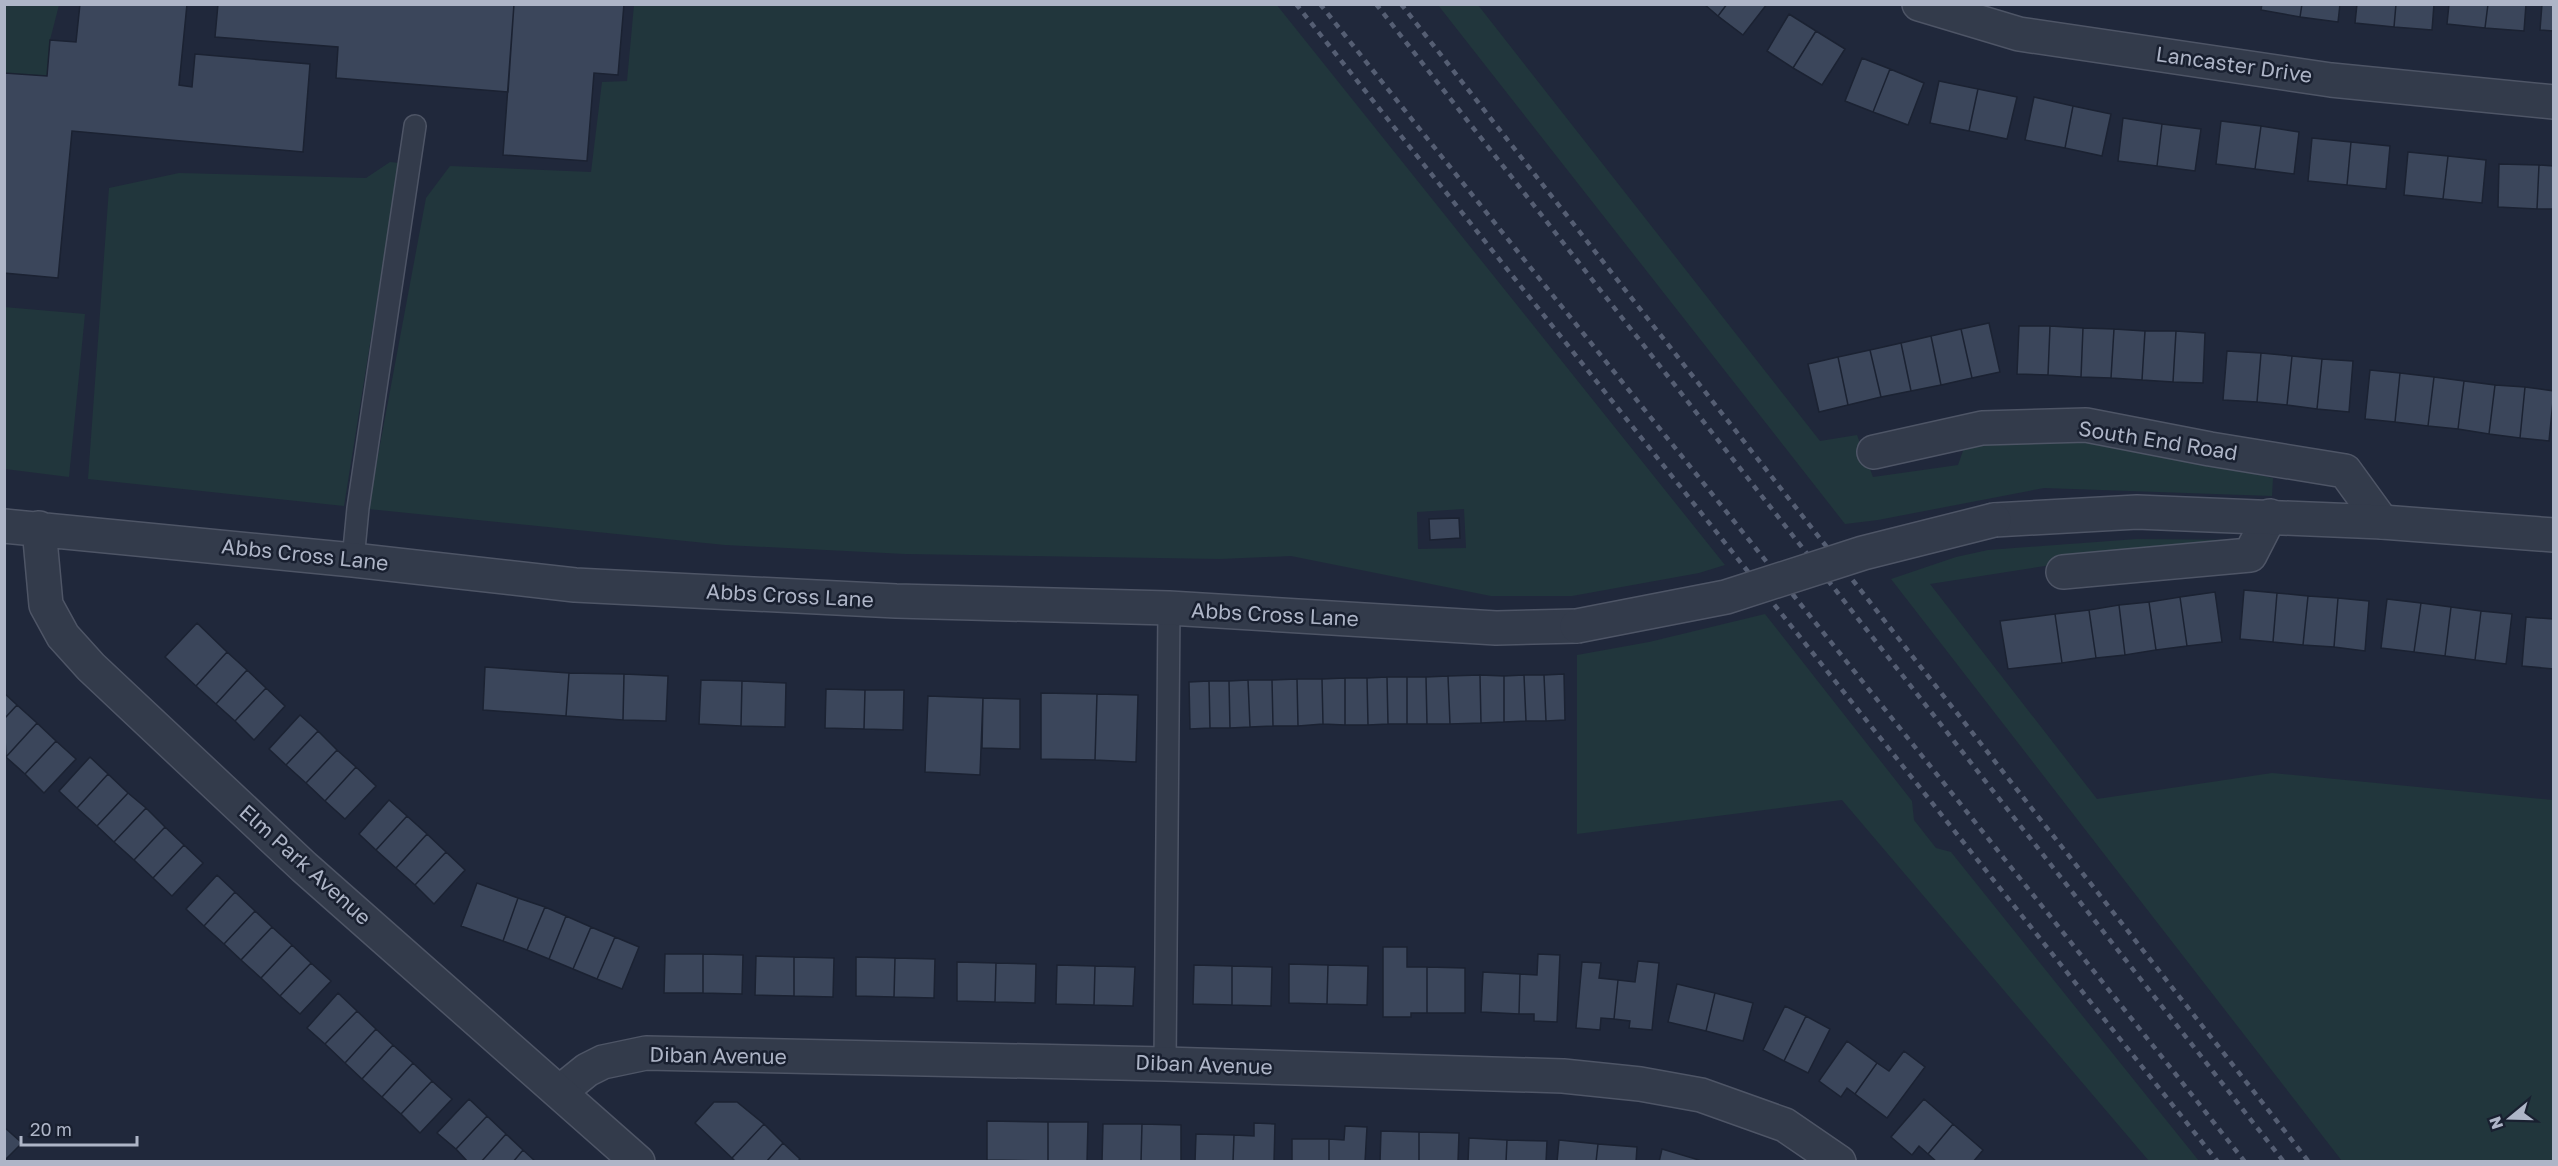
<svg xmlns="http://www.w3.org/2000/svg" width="2558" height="1166" font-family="'Golos Text',sans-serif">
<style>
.green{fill:#21363c;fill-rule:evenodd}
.building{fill:#3b465b;stroke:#1b2232;stroke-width:1.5}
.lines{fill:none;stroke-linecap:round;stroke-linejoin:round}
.service-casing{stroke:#4e5566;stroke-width:24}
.minor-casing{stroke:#4e5566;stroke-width:36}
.tertiary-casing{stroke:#4e5566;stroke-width:36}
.service{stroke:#333b4b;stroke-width:21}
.minor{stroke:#333b4b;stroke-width:33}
.tertiary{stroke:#333b4b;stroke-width:33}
.rail{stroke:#555e73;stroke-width:4.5;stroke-dasharray:6 6;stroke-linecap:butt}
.tertiary-bridge-casing{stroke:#4e5566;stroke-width:36;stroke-linecap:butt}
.tertiary-bridge{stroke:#333b4b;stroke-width:33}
.labels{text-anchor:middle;stroke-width:5;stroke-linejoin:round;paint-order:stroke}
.street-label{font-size:21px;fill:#aeb5c7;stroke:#192030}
</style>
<rect width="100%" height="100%" fill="#20283b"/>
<path class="green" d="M 1276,4 L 1725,565 L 1699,573 L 1572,596 L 1491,596 L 1291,556 L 1220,559 L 905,554 L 725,545 L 368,509 L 426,198 L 450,166 L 591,172 L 602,82 L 627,81 L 634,5 ZM 1464,509 L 1466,548 L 1418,549 L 1417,512 Z
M 4,5 L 59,5 L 50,40 L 47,76 L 5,73 Z
M 1438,5 L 1478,5 L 1820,441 L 1857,435 L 1873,477 L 1958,465 L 1964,448 L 1979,443 L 2095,438 L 2273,478 L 2272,496 L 2044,488 L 1878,520 L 1845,524 Z
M 390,162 L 399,163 L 344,506 L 88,479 L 109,188 L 179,173 L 366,178 Z
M 4,307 L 85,314 L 69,477 L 5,469 Z
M 2137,539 L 2252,540 L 2051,565 L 1930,584 L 2097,799 L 2272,773 L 2553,800 L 2553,1161 L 2342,1161 L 1891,579 L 1956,557 L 1988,550 Z
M 1765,614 L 1912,801 L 1914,820 L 1936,848 L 1951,852 L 2199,1161 L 2149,1161 L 1842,800 L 1577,834 L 1577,655 L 1649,642 Z"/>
<path class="building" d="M 80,4 L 187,4 L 179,85 L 192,87 L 195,54 L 310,64 L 303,152 L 72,131 L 58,278 L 4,273 L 4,73 L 47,76 L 50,40 L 76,42 Z
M 218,4 L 514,4 L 508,92 L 336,78 L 338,47 L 215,37 Z
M 514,4 L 624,4 L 618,75 L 594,73 L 587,161 L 503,155 Z
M 1704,4 L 1727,4 L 1718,16 Z
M 1727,4 L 1767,4 L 1743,35 L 1718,16 Z
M 2262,4 L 2302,4 L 2300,17 L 2261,10 Z
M 2302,4 L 2340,4 L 2338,22 L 2300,17 Z
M 2357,4 L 2396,4 L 2394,27 L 2355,23 Z
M 2396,4 L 2434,4 L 2432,30 L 2394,27 Z
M 2449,4 L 2488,4 L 2485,28 L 2447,24 Z
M 2488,4 L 2526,4 L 2524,31 L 2485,28 Z
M 2542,4 L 2554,4 L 2554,31 L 2540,30 Z
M 1789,14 L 1816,31 L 1793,68 L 1767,51 Z
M 1816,31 L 1845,49 L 1822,85 L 1793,68 Z
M 1862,58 L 1890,69 L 1873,112 L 1845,101 Z
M 1890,69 L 1924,83 L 1908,125 L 1873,112 Z
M 1939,81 L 1978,89 L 1969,131 L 1930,123 Z
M 1978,89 L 2017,97 L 2007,139 L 1969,131 Z
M 2034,97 L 2073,106 L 2065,148 L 2025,140 Z
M 2073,106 L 2111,114 L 2102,156 L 2065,148 Z
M 2123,118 L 2162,124 L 2157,166 L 2118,161 Z
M 2221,121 L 2261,126 L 2255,169 L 2216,164 Z
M 2162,124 L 2201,129 L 2195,171 L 2157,166 Z
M 2261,126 L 2299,132 L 2294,174 L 2255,169 Z
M 2312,138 L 2351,142 L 2347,185 L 2308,181 Z
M 2351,142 L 2390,146 L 2386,189 L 2347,185 Z
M 2408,152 L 2448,156 L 2443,199 L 2404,195 Z
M 2448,156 L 2486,160 L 2482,203 L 2443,199 Z
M 2499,164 L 2539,165 L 2537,209 L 2498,207 Z
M 2539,165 L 2554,166 L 2554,209 L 2537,209 Z
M 1989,323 L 2000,372 L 1972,378 L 1961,329 Z
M 2019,326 L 2050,326 L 2048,375 L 2017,374 Z
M 2050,326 L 2083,328 L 2081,377 L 2048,375 Z
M 2083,328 L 2114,329 L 2111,378 L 2081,377 Z
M 1961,329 L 1972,378 L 1941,385 L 1931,336 Z
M 2114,329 L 2145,331 L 2142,380 L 2111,378 Z
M 2145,331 L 2176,331 L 2173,382 L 2142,380 Z
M 2176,331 L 2205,333 L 2203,383 L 2173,382 Z
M 1931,336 L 1941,385 L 1911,391 L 1901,343 Z
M 1901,343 L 1911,391 L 1881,397 L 1870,350 Z
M 1870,350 L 1881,397 L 1848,405 L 1838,357 Z
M 2227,351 L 2261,353 L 2257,402 L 2223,400 Z
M 2261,353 L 2292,356 L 2287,405 L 2257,402 Z
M 2292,356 L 2322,359 L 2317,409 L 2287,405 Z
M 1838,357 L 1848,405 L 1819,412 L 1808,364 Z
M 2322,359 L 2353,361 L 2349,412 L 2317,409 Z
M 2370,370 L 2400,373 L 2395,422 L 2365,419 Z
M 2400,373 L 2434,377 L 2428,426 L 2395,422 Z
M 2434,377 L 2464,381 L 2458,429 L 2428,426 Z
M 2464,381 L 2495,385 L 2489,434 L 2458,429 Z
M 2495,385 L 2525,387 L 2520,438 L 2489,434 Z
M 2525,387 L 2554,391 L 2549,441 L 2520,438 Z
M 1459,518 L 1460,538 L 1430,540 L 1429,519 Z
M 2244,590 L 2277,593 L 2273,642 L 2240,639 Z
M 2215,592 L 2222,642 L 2187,646 L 2180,597 Z
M 2277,593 L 2308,596 L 2303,645 L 2273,642 Z
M 2308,596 L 2338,598 L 2334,647 L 2303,645 Z
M 2180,597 L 2187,646 L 2156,650 L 2149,602 Z
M 2338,598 L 2369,601 L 2365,651 L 2334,647 Z
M 2387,599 L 2421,603 L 2414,652 L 2381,648 Z
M 2149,602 L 2156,650 L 2125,655 L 2119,605 Z
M 2421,603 L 2451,607 L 2445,656 L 2414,652 Z
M 2119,605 L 2125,655 L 2096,658 L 2089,610 Z
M 2451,607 L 2481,611 L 2475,660 L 2445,656 Z
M 2089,610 L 2096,658 L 2062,663 L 2055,614 Z
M 2481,611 L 2512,614 L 2506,664 L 2475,660 Z
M 2055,614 L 2062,663 L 2008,669 L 2000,621 Z
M 2526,617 L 2554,619 L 2554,669 L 2522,666 Z
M 197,623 L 227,652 L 196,686 L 165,657 Z
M 227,652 L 247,670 L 216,704 L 196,686 Z
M 485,667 L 569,673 L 566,716 L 483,710 Z
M 247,670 L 266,688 L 235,721 L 216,704 Z
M 569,673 L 624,674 L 623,720 L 566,716 Z
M 624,674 L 668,676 L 666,721 L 623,720 Z
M 1564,674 L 1565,720 L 1546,721 L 1544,675 Z
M 1480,675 L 1481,723 L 1450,724 L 1448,676 Z
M 1480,675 L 1504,676 L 1504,722 L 1481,723 Z
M 1524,675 L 1526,721 L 1504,722 L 1504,676 Z
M 1524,675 L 1544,675 L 1546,721 L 1526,721 Z
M 1448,676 L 1450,724 L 1427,724 L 1426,677 Z
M 1387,677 L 1407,677 L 1407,724 L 1388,724 Z
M 1387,677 L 1388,724 L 1368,725 L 1367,678 Z
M 1407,677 L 1426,677 L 1427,724 L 1407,724 Z
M 1345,678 L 1367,678 L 1368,725 L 1345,725 Z
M 1345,678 L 1345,725 L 1323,724 L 1322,679 Z
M 1297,679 L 1322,679 L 1323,724 L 1298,726 Z
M 1297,679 L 1298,726 L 1273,726 L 1272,680 Z
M 701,680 L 742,681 L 741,726 L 699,724 Z
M 1248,680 L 1250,727 L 1230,728 L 1229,681 Z
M 1248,680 L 1272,680 L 1273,726 L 1250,727 Z
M 742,681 L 786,683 L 785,727 L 741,726 Z
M 1209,681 L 1210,728 L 1190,729 L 1189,682 Z
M 1209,681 L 1229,681 L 1230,728 L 1210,728 Z
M 266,688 L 285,706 L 254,740 L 235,721 Z
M 826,689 L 865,690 L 864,729 L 825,728 Z
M 865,690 L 904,690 L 903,730 L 864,729 Z
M 4,693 L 17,705 L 4,719 Z
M 1041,693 L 1097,694 L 1095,760 L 1041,759 Z
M 1097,694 L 1138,695 L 1136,762 L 1095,760 Z
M 928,696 L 983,698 L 980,775 L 925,772 Z
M 983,698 L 1020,699 L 1020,749 L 982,748 Z
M 17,705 L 37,723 L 6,757 L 4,719 Z
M 300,715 L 318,731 L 286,765 L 269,749 Z
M 37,723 L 56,741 L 25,774 L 6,757 Z
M 318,731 L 337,750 L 306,783 L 286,765 Z
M 56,741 L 76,759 L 44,793 L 25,774 Z
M 337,750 L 356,767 L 325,801 L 306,783 Z
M 90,757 L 108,774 L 77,808 L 59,791 Z
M 356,767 L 376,786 L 345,819 L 325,801 Z
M 108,774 L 128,793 L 97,826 L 77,808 Z
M 128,793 L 146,808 L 114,842 L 97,826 Z
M 389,800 L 407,816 L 376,850 L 359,834 Z
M 146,808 L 165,827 L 134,860 L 114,842 Z
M 407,816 L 427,834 L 396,868 L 376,850 Z
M 165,827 L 184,845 L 153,878 L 134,860 Z
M 427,834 L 446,852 L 415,885 L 396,868 Z
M 184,845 L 203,863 L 172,896 L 153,878 Z
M 446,852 L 465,870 L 434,904 L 415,885 Z
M 217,875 L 235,892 L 204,926 L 186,909 Z
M 477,883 L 518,898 L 503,941 L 461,926 Z
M 235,892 L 255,911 L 224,944 L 204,926 Z
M 518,898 L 545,907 L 527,950 L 503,941 Z
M 545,907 L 566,916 L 549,959 L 527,950 Z
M 255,911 L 272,927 L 241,960 L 224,944 Z
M 566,916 L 591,927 L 573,969 L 549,959 Z
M 272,927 L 292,945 L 261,978 L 241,960 Z
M 591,927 L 615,937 L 597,979 L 573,969 Z
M 615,937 L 639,947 L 622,989 L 597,979 Z
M 292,945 L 311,963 L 280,996 L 261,978 Z
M 1383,947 L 1407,947 L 1407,967 L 1427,967 L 1427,1013 L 1411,1013 L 1411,1017 L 1383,1017 Z
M 665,954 L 703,954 L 703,993 L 664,993 Z
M 703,954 L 743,955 L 742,994 L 703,993 Z
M 1538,954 L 1560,955 L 1557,1022 L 1534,1021 L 1534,1014 L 1519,1014 L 1520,974 L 1537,975 Z
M 756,956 L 794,957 L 794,996 L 755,995 Z
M 794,957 L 834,958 L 833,997 L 794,996 Z
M 856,957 L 895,958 L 894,997 L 856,996 Z
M 895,958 L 935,959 L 934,998 L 894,997 Z
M 1638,961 L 1659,963 L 1652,1030 L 1629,1028 L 1630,1021 L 1614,1019 L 1618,980 L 1635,982 Z
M 957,962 L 996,963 L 995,1002 L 957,1001 Z
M 1582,962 L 1601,963 L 1599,978 L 1618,980 L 1614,1019 L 1601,1018 L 1600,1030 L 1576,1028 Z
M 311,963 L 331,981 L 300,1014 L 280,996 Z
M 996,963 L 1036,964 L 1035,1003 L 995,1002 Z
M 1289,964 L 1328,965 L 1327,1004 L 1289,1003 Z
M 1057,965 L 1095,966 L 1094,1005 L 1056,1004 Z
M 1194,965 L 1232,966 L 1232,1005 L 1193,1004 Z
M 1328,965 L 1368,966 L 1367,1005 L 1327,1004 Z
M 1095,966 L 1135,967 L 1133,1006 L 1094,1005 Z
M 1232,966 L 1272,967 L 1271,1006 L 1232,1005 Z
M 1427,967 L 1465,968 L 1465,1013 L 1427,1013 Z
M 1483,972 L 1520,974 L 1519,1014 L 1481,1012 Z
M 1677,984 L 1715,993 L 1706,1031 L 1668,1022 Z
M 338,993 L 357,1011 L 325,1044 L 307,1028 Z
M 1715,993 L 1753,1003 L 1743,1041 L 1706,1031 Z
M 1785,1006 L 1806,1016 L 1784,1061 L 1763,1050 Z
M 357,1011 L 376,1029 L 345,1063 L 325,1044 Z
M 1806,1016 L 1830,1029 L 1808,1073 L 1784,1061 Z
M 376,1029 L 393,1045 L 362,1079 L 345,1063 Z
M 1847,1041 L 1877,1063 L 1855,1094 L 1847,1088 L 1841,1097 L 1819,1081 Z
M 393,1045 L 413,1063 L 382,1097 L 362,1079 Z
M 1904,1051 L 1925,1067 L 1887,1118 L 1855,1094 L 1877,1063 L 1889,1071 Z
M 413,1063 L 432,1081 L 401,1114 L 382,1097 Z
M 432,1081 L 452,1099 L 420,1133 L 401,1114 Z
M 469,1099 L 487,1116 L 456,1149 L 437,1133 Z
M 1924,1099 L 1953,1124 L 1928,1154 L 1919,1146 L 1912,1155 L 1891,1137 Z
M 714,1102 L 737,1102 L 764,1124 L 732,1158 L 695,1123 Z
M 487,1116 L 506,1134 L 481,1162 L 468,1162 L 456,1149 Z
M 987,1121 L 1048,1122 L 1048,1161 L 987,1160 Z
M 1048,1122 L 1088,1122 L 1087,1162 L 1048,1161 Z
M 1254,1123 L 1275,1124 L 1274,1162 L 1233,1162 L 1234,1135 L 1254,1136 Z
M 764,1124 L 783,1143 L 766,1162 L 736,1162 L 732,1158 Z
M 1103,1124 L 1142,1124 L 1141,1162 L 1102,1162 Z
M 1142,1124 L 1181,1125 L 1181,1162 L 1141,1162 Z
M 1953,1124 L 1983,1150 L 1973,1162 L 1937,1162 L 1928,1154 Z
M 1345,1126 L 1367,1127 L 1365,1162 L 1329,1162 L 1329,1139 L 1344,1140 Z
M 4,1127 L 22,1143 L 4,1161 Z
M 1381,1131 L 1419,1132 L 1419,1162 L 1380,1162 Z
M 1419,1132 L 1459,1133 L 1458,1162 L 1419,1162 Z
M 506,1134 L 523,1150 L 513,1162 L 481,1162 Z
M 1196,1134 L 1234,1135 L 1233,1162 L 1195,1162 Z
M 1469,1138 L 1507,1140 L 1506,1162 L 1468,1162 Z
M 1292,1139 L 1329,1139 L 1329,1162 L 1292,1162 Z
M 1507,1140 L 1547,1141 L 1546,1162 L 1506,1162 Z
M 1559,1140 L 1598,1144 L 1596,1162 L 1557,1162 Z
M 783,1143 L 800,1159 L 797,1162 L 766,1162 Z
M 1598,1144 L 1637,1147 L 1636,1162 L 1596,1162 Z
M 1662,1149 L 1699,1160 L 1699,1162 L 1659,1162 Z
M 523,1150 L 536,1162 L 513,1162 Z"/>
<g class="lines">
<g class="service-casing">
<path id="service" d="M 353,560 L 358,508 L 415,126
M 1165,1064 L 1169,608"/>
</g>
<g class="minor-casing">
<path id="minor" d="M 1919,4 L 2019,34 L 2331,80 L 2554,102
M 1874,452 L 1982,428 L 2086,425 L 2210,449 L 2345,471 L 2382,522
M 2063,572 L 2250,555 L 2270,516
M 561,1091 L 587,1070 L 603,1062 L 646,1053 L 1165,1064 L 1563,1076 L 1640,1084 L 1701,1095 L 1785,1125 L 1839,1162"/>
</g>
<g class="tertiary-casing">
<path id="tertiary" d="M 1994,520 L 2137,512 L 2382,522 L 2554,535
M 4,526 L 353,560 L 575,585 L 896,601 L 1169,608 L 1496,628 L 1577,626
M 39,528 L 46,605 L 63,636 L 91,667 L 304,867 L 638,1162"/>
</g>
<use href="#service" class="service"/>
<use href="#minor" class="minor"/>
<use href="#tertiary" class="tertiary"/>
<path class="rail" d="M 1296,4 L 2218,1162
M 1320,4 C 1628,391 1939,774 2245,1162
M 1376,4 L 2284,1162
M 1401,4 L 2309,1162"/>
<g class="tertiary-bridge-casing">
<path id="tertiary-bridge" d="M 1577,626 L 1726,597 L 1863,553 L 1994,520"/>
</g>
<use href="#tertiary-bridge" class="tertiary-bridge"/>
</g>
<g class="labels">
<g class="street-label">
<text transform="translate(2234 65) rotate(8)" y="7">Lancaster Drive</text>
<text transform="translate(2158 441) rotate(9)" y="7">South End Road</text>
<text transform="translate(305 555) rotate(6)" y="7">Abbs Cross Lane</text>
<text transform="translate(790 596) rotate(3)" y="7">Abbs Cross Lane</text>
<text transform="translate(1275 615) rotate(3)" y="7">Abbs Cross Lane</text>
<text transform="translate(305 865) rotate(42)" y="7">Elm Park Avenue</text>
<text transform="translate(718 1056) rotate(1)" y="7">Diban Avenue</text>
<text transform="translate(1204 1065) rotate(2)" y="7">Diban Avenue</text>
</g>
</g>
<rect width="2558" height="1166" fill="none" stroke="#aeb5c7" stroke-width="12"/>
<g transform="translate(2510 1118) rotate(251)" stroke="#192030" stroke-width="4.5" paint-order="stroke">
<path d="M0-4.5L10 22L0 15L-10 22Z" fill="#aeb5c7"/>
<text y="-9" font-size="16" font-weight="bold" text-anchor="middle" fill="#aeb5c7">N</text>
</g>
<path d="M21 1136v9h116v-9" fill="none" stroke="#aeb5c7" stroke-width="3"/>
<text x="30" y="1136" font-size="18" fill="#aeb5c7" stroke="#192030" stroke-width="4.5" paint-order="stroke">20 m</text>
</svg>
